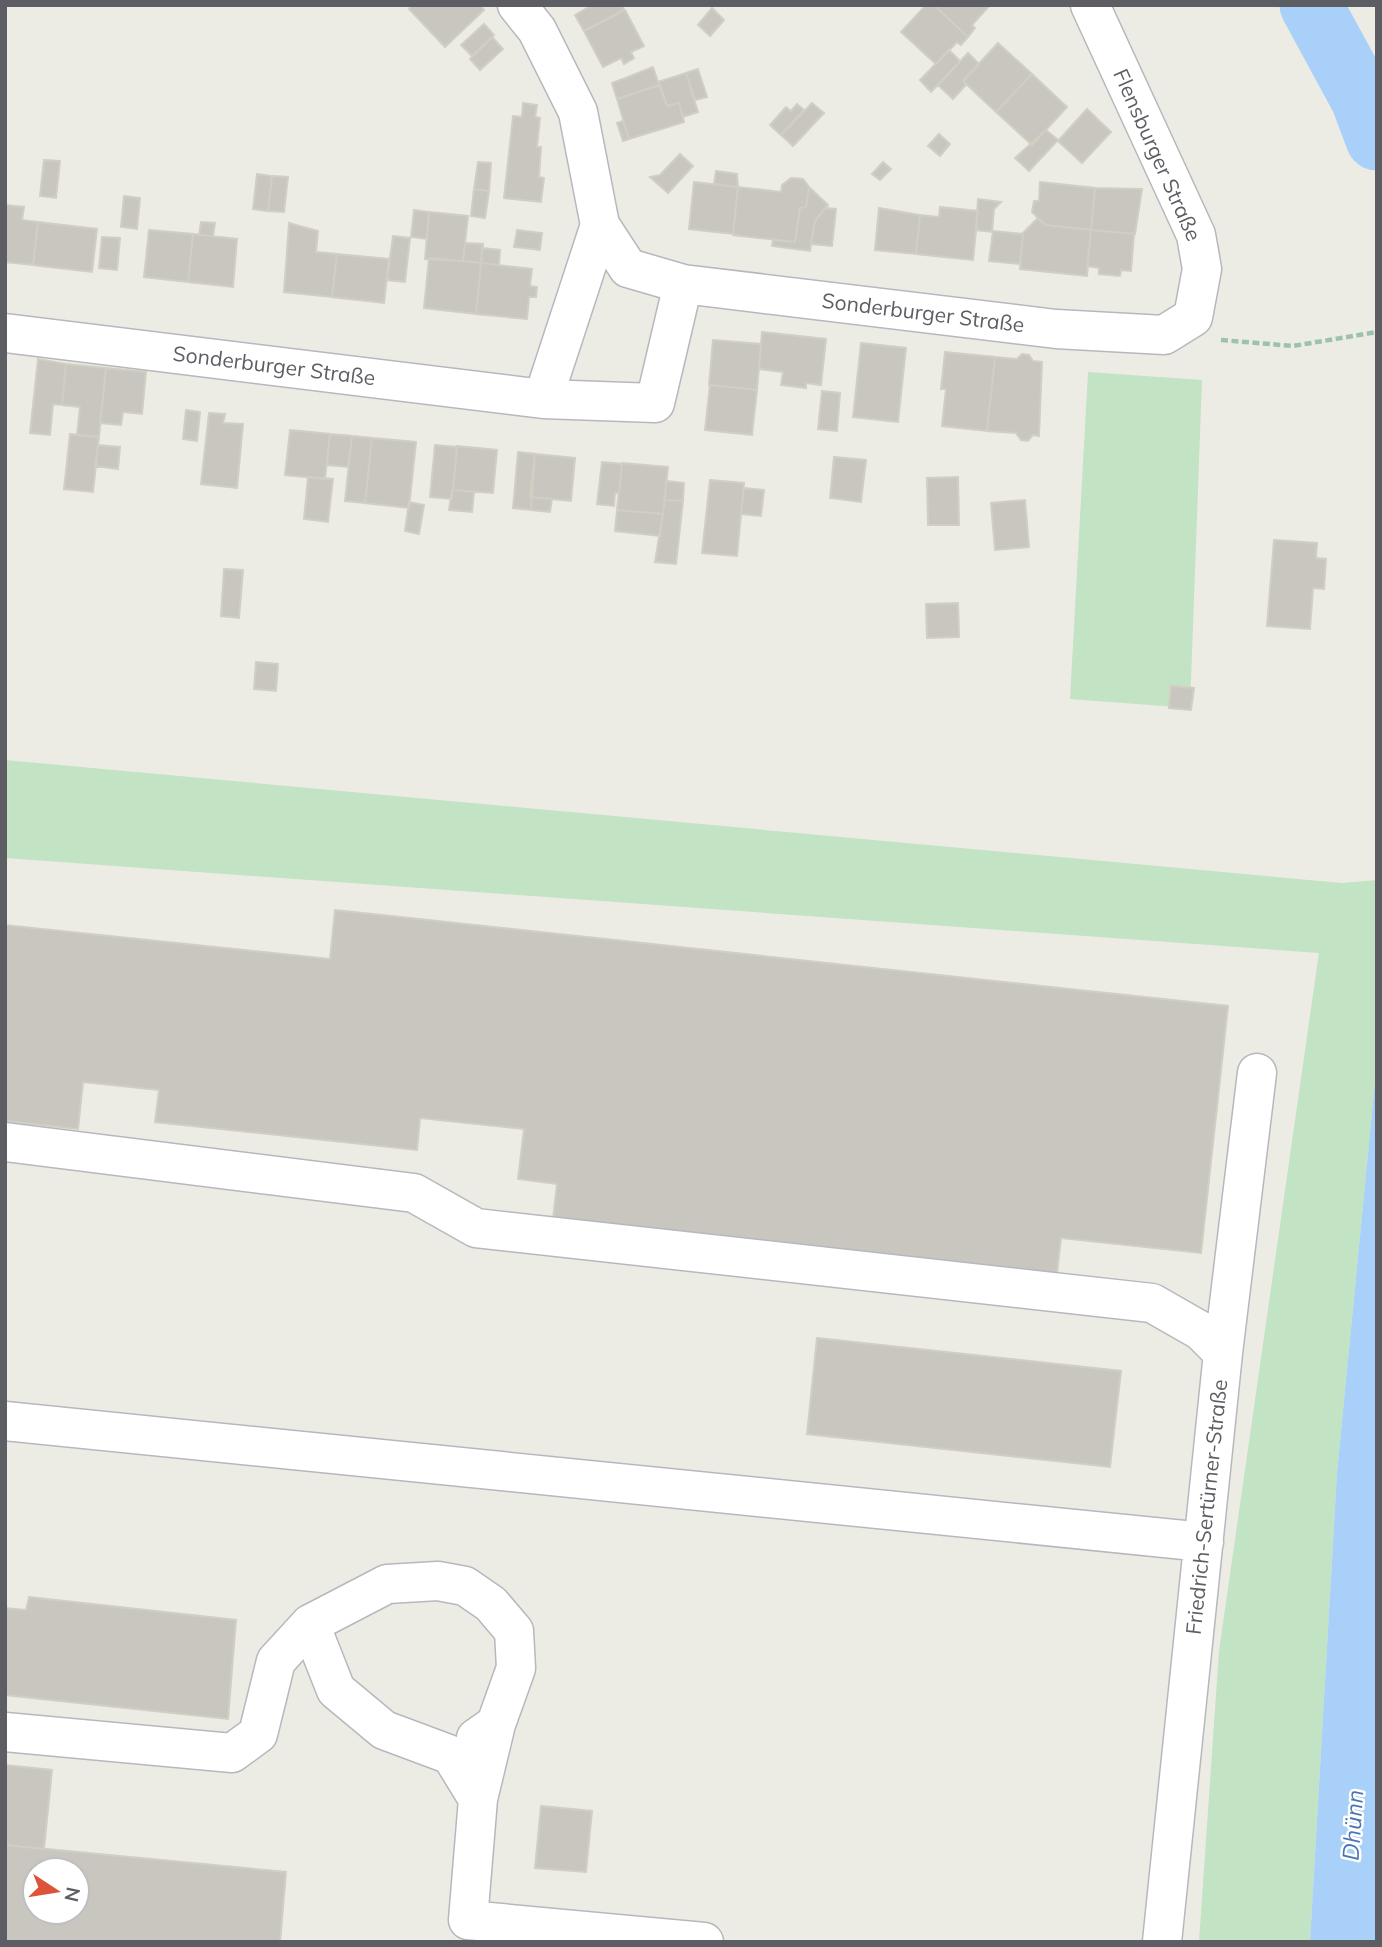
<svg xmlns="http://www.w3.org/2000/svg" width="1382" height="1947" font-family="Mulish,sans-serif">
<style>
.green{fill:#c2e3c4}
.water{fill:#a8d0f8}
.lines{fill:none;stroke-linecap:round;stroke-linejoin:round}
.river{stroke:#a8d0f8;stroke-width:63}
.building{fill:#c9c6c0;stroke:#d1cec2;stroke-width:2;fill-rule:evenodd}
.minor-casing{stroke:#b6b8bd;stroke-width:41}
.path{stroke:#9cc3aa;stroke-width:4.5;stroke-dasharray:7 3.5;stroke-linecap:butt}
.minor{stroke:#fff;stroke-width:38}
.labels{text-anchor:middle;stroke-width:5;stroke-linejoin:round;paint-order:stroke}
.street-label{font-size:21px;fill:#5c5e63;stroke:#fff}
.water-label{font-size:23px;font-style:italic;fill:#4a75b2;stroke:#fff}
</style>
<rect width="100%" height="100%" fill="#edece4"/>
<path class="green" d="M 1088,372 L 1202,380 L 1190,708 L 1070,699 Z
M 5,760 L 1342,883 L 1377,880 L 1377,1061 L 1337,1473 L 1310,1942 L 1199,1942 L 1219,1651 L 1319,953 L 5,858 Z"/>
<path class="water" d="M 1377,1061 L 1377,1942 L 1310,1942 L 1337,1473 Z"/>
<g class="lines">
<path class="river" d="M 1311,5 L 1362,99 L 1377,139"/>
</g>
<path class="building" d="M 412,5 L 480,5 L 484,10 L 445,47 L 409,9 Z
M 592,5 L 622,5 L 624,10 L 584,31 L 575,15 Z
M 926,5 L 934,5 L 968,37 L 961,45 L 957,42 L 936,64 L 901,32 Z
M 934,5 L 990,5 L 972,25 L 975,28 L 968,37 Z
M 712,8 L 724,20 L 710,36 L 698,25 Z
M 625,10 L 644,46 L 631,52 L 634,58 L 624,64 L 621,58 L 603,67 L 584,31 Z
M 484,24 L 494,35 L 472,56 L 461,45 Z
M 492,37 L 503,49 L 480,70 L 470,59 Z
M 998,43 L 1032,74 L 996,112 L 963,81 Z
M 949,50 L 960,61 L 931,92 L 920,80 Z
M 968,53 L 979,64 L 963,81 L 966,85 L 953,99 L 938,85 Z
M 653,67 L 659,85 L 617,99 L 612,83 Z
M 698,69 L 707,97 L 695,100 L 686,73 Z
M 686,73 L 698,112 L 683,117 L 679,103 L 667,106 L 658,82 Z
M 1032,74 L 1067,107 L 1032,145 L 996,112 Z
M 660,85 L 667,106 L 679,103 L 684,122 L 629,139 L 617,99 Z
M 523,103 L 537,105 L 535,117 L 540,118 L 537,147 L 541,147 L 539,177 L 544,178 L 541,202 L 504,198 L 513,116 L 522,117 Z
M 812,103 L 824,113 L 793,146 L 781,135 Z
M 797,104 L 804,110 L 781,135 L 770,125 L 786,107 L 791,111 Z
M 1087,109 L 1111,132 L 1082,163 L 1058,141 Z
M 623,121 L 629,139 L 623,141 L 617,123 Z
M 1046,130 L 1058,140 L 1029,171 L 1015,158 Z
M 939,134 L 950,144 L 940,156 L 928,146 Z
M 680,154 L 693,166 L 668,193 L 650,177 L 660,175 Z
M 44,160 L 60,161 L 56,198 L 40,196 Z
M 478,162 L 491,163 L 489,191 L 474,189 Z
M 883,162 L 891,169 L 880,180 L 872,174 Z
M 716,171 L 737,174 L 738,187 L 714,184 Z
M 257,174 L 272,176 L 268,211 L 253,209 Z
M 272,176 L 288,177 L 284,212 L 268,211 Z
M 791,178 L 803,179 L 809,187 L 806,207 L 800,208 L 795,242 L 733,235 L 738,187 L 781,192 L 782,185 Z
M 694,182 L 738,187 L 733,234 L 689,229 Z
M 1040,182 L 1095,188 L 1091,230 L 1045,225 L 1032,212 L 1034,201 L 1039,201 Z
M 809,187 L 828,205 L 815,221 L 810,251 L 772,246 L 773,240 L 795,242 L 800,208 L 806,207 Z
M 1095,188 L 1142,189 L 1135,234 L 1091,230 Z
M 474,189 L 489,191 L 485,218 L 471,216 Z
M 124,196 L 140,198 L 137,229 L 121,227 Z
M 978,199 L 1001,202 L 994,209 L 992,232 L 976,230 Z
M 5,205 L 24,207 L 22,220 L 38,222 L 33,265 L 5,262 Z
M 940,207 L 978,211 L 973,260 L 916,254 L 920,215 L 939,217 Z
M 825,208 L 836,209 L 832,246 L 811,244 L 815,221 Z
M 879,208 L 920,215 L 916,254 L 875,250 Z
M 414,210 L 429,212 L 427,239 L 411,237 Z
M 429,212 L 468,216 L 463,261 L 425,259 Z
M 1038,218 L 1045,225 L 1091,230 L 1087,276 L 1020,269 L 1023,233 Z
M 38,222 L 97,229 L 92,272 L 33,265 Z
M 201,222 L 215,223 L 213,236 L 199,235 Z
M 289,223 L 318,231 L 316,252 L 337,254 L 332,297 L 284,292 Z
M 149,230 L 193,234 L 188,282 L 144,277 Z
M 517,230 L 542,233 L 540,250 L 514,247 Z
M 1091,230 L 1134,234 L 1131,271 L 1121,270 L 1120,276 L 1099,274 L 1099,268 L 1087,266 Z
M 993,231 L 1023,234 L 1020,264 L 989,261 Z
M 193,234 L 237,239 L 233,287 L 188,282 Z
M 393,236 L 410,238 L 405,282 L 387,280 Z
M 102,237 L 120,238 L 117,270 L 99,268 Z
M 465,243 L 483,244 L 481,263 L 463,261 Z
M 482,248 L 500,250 L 499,265 L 481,263 Z
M 337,254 L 389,259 L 384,303 L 332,297 Z
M 429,258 L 481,263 L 476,314 L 424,308 Z
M 481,263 L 532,269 L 530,286 L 537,287 L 536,297 L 529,297 L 527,319 L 476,314 Z
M 762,332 L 826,339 L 821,385 L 806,383 L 806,388 L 781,385 L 783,372 L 759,369 Z
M 713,340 L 761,344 L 757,390 L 709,385 Z
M 861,343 L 906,348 L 898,422 L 853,417 Z
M 945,352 L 995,357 L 987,431 L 942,426 L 946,389 L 941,389 Z
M 1022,354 L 1029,355 L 1033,361 L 1042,362 L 1039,436 L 1033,435 L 1028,441 L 1021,440 L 1016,433 L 987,431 L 995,357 L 1017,359 Z
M 38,359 L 66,364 L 62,405 L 53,404 L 50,435 L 30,433 Z
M 66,364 L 106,368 L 99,437 L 77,435 L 80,407 L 62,405 Z
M 106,368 L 146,372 L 142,414 L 123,412 L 121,425 L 100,423 Z
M 710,385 L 757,390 L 752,435 L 705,430 Z
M 822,391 L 840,393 L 837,431 L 818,429 Z
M 186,410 L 200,412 L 197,441 L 183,439 Z
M 209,413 L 225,414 L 223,423 L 243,424 L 237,488 L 201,484 Z
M 290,430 L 330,434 L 325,479 L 285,475 Z
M 70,434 L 99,437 L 93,492 L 64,489 Z
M 330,434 L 352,436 L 348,467 L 327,465 Z
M 352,436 L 372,438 L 365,503 L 345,501 Z
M 372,438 L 416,442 L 409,508 L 365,503 Z
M 98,445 L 120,447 L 118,469 L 95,466 Z
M 435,445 L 457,447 L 452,499 L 430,497 Z
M 457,446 L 497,450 L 493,493 L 453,490 Z
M 518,452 L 535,454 L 531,510 L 513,508 Z
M 535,454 L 575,458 L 571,501 L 530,497 Z
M 834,457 L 866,460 L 861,502 L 830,498 Z
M 602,462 L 622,464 L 619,493 L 615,493 L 614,506 L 597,504 Z
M 622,463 L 668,467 L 663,514 L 617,510 Z
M 308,477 L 333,479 L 328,522 L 304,519 Z
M 958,477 L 959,525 L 928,525 L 927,478 Z
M 710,480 L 744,483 L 737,556 L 702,553 Z
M 666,481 L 684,483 L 683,501 L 665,500 Z
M 744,488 L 764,490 L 761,516 L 741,514 Z
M 452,490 L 474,492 L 472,512 L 449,510 Z
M 532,497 L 552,499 L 550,512 L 531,510 Z
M 665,500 L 683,501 L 676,564 L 655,562 Z
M 1025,500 L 1029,547 L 995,550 L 991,503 Z
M 409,502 L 424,505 L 419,534 L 405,531 Z
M 617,510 L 663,514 L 660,536 L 615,531 Z
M 1274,540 L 1317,543 L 1316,558 L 1326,559 L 1324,589 L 1313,588 L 1310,629 L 1267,626 Z
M 224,569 L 243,570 L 239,618 L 221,616 Z
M 958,603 L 959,637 L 927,638 L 926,604 Z
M 256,662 L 278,664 L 276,691 L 254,689 Z
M 1171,686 L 1194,688 L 1191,710 L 1169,708 Z
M 335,910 L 1228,1006 L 1201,1253 L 1061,1238 L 1057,1273 L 553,1219 L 557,1184 L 518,1179 L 524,1129 L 420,1118 L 417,1150 L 155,1122 L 159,1090 L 83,1082 L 78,1129 L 5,1121 L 5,925 L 330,959 Z
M 817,1338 L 1121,1371 L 1110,1467 L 807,1434 Z
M 29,1597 L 236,1620 L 228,1719 L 5,1695 L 5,1608 L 26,1610 Z
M 5,1765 L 52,1770 L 44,1849 L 5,1845 Z
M 541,1806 L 592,1811 L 586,1872 L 535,1868 Z
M 5,1845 L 286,1872 L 280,1942 L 5,1942 ZM 35,1870 L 77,1870 L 77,1912 L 35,1912 Z"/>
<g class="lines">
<g class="minor-casing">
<path id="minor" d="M 517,5 L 537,30 L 578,112 L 600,225
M 5,333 L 543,399 L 655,403 L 683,284
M 543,399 L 600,225 L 628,268 L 683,284 L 1056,329 L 1164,335 L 1193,317 L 1202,269 L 1196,235 L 1090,5
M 5,1142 L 414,1193 L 476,1228 L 1152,1303 L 1201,1331 L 1223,1353
M 5,1421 L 1204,1542
M 310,1624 L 336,1690 L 384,1730 L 451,1755 L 478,1799 L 468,1920 L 704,1942
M 5,1732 L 232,1753 L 258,1734 L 276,1661 L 310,1624 L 387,1584 L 438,1581 L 465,1586 L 491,1604 L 514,1631 L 516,1668 L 496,1724
M 476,1738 L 496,1724 L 478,1799
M 1162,1942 L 1223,1353 L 1257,1073"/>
</g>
<path class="path" d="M 1221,340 L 1293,346 L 1377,332"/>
<use href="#minor" class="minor"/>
</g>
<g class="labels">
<g class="street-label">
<text transform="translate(1157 155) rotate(66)" y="7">Flensburger Straße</text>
<text transform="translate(923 313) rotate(7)" y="7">Sonderburger Straße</text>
<text transform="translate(274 366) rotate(7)" y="7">Sonderburger Straße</text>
<text transform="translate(1207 1507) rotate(-84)" y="7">Friedrich-Sertürner-Straße</text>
</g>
<g class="water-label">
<text transform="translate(1353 1825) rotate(-86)" y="8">Dhünn</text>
</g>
</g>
<rect width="1382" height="1947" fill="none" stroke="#5c5e63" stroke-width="14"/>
<g transform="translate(56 1891) rotate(102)"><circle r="33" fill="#ffffff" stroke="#bebfc1" stroke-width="2"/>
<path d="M0-5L12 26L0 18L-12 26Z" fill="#dc533a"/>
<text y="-10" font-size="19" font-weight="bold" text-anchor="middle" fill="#5c5e63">N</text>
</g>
</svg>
